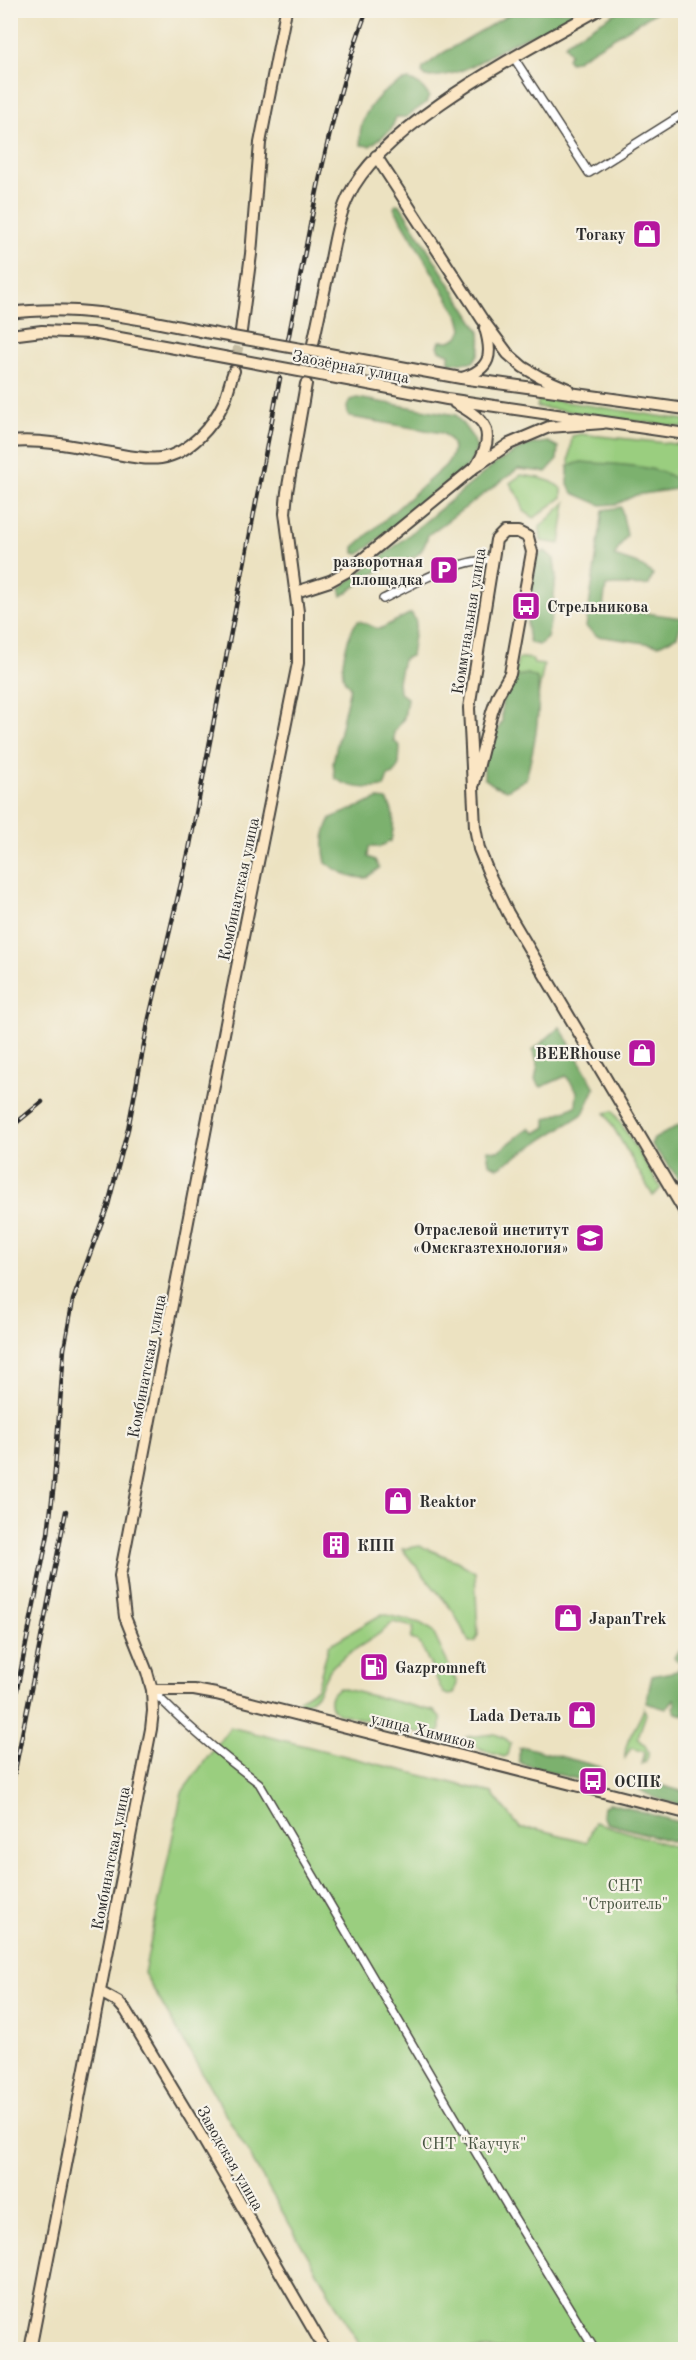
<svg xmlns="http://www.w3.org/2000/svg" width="696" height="2360" font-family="'Old Standard TT',serif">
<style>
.green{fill:#9ace7f;stroke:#627c55;stroke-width:1.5}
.forest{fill:#7bb16e;stroke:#536e4c;stroke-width:1.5}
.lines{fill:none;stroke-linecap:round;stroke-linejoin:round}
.secondary-tunnel{stroke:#c5bda3;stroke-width:10;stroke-dasharray:10 5;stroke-linecap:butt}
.street-casing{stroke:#484642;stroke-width:10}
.secondary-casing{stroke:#484642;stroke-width:14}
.street{stroke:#fff;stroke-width:7}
.secondary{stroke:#fbe6c4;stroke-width:10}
.rail-casing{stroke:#2b2b2b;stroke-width:4.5}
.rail{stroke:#f7f3e8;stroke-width:2;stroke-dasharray:7;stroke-linecap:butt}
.secondary-bridge-casing{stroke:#484642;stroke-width:14;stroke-linecap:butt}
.secondary-bridge{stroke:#fbe6c4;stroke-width:10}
.labels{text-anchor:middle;stroke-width:4.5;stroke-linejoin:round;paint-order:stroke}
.poi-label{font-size:16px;font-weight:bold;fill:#2b2b2b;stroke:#f7f3e8;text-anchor:start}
.street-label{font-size:16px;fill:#2b2b2b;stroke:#f7f3e8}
.park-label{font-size:16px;fill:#475440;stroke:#f7f3e8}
</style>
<rect width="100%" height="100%" fill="#f7f3e8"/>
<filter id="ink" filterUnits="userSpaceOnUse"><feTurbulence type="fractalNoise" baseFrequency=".0167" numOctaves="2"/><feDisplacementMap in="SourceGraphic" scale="12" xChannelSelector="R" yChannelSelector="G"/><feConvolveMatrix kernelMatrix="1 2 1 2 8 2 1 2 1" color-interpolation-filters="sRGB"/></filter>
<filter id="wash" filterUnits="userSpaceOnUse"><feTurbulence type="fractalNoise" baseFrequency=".008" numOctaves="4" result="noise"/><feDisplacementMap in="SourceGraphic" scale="24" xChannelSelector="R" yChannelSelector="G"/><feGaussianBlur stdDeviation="1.35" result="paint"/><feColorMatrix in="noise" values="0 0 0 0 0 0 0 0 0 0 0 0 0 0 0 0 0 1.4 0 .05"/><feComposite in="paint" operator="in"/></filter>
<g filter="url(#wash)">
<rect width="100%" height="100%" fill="#ece2c1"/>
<path class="green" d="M 539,398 L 685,420 L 685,428 L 537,407 Z
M 580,434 L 685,445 L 685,481 L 677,484 L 572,474 L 569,462 L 572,436 Z
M 521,475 L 540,478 L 552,482 L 562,489 L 562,497 L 534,518 L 524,511 L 520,499 L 510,483 Z
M 566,502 L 560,544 L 541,541 L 540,527 Z
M 523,658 L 532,659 L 534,664 L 544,665 L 536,706 L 509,693 L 518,659 Z
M 613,1111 L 661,1188 L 653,1196 L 605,1113 Z
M 420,1546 L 457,1561 L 475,1572 L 478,1635 L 475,1642 L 469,1642 L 453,1611 L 402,1549 Z
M 382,1614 L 420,1623 L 432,1630 L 457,1683 L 454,1694 L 448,1695 L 443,1693 L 422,1647 L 417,1641 L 411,1639 L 414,1627 L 393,1622 C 376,1640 350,1649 333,1666 C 319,1681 325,1696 302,1704 L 299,1702 L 300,1699 L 317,1688 L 329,1645 Z
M 340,1688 L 434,1711 L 441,1719 L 441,1730 L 436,1734 L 429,1735 L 338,1713 L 331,1707 C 328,1699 331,1691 340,1688 Z
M 644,1708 L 646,1714 L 638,1737 C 645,1746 653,1752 645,1762 L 642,1764 L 645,1752 L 631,1748 L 625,1758 C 624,1739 638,1727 644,1708 Z
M 230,1727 L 492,1793 L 521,1829 L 537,1829 L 587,1842 L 595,1822 L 685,1850 L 685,2349 L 362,2349 L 144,1973 L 182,1792 Z
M 495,1734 L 506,1739 L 511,1744 L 508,1755 L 504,1757 L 481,1750 L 466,1737 Z"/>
<path class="forest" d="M 515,11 L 586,11 C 569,25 543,30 523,38 C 487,54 468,77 426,77 L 422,73 L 423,68 L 443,53 Z
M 619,11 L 658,11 L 575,61 L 570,62 L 567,58 L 570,54 L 565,45 L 568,41 Z
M 409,80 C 418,82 424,88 429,96 L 426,103 L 406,117 L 396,117 L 391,130 L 370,146 L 361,145 C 354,118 383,84 409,80 Z
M 396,204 L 400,205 L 480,332 C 481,344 481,353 473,362 L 449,363 L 449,354 L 441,351 L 438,347 L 440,341 L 450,341 L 458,337 L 462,329 L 459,317 L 394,208 Z
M 357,398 L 456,415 L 473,438 L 477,448 L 470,464 L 360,554 L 354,553 L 354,547 L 445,466 C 455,454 457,442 442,433 L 351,417 L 348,415 L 347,406 L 350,400 Z
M 548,442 L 558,447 L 557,460 L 546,472 L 518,469 L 428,535 C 420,567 402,556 382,569 C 368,577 355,587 342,596 L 340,588 L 398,544 L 496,463 L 527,445 Z
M 581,462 C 609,465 654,463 678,480 L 678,485 L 676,489 L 636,495 L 617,504 L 601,505 L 573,493 L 568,484 L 568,466 Z
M 621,507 L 627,535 L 614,556 L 638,564 L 653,574 L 649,585 C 634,587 620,583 606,586 L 603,607 L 683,618 L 677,636 L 659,645 L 597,636 L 586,627 L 603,510 Z
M 545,551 L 554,559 L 556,576 L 552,614 L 547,638 L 539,645 L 530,643 C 522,622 532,577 537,555 Z
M 409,614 L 412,614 L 416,622 L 411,656 L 403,659 L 398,681 L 399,692 L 407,698 L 404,718 L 394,732 L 394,741 L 400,746 L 399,764 L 394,774 L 388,776 L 384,787 C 368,789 349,789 335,778 L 333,762 L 350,687 C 348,684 345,682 344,679 C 339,666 349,630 358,621 C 363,621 372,628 380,629 Z
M 528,674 L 537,678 C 542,711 534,747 526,779 L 507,790 L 495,786 L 484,778 L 484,759 L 502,721 L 502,701 L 516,676 Z
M 378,799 L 387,800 C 396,814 394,826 391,841 L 379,847 L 369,847 L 368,857 L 375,860 L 379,868 L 366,878 C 350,878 339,872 326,863 C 322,845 323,834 331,818 Z
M 560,1027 L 595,1088 L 583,1114 L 498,1168 L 489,1163 L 487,1150 L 499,1151 L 529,1128 L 536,1133 L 546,1127 L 546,1119 L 576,1106 L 577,1091 L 566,1076 L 541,1087 L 535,1080 L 538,1065 L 533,1050 Z
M 679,1125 L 685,1137 L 685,1190 C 675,1171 664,1161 651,1144 L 654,1139 Z
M 685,1639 L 686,1639 L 685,1715 L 676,1713 L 673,1707 L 676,1704 L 674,1699 L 666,1709 L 646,1703 L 652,1676 L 677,1671 L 680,1667 L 680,1662 L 674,1658 L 677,1652 L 684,1649 Z
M 525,1747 L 600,1767 L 604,1772 L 602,1779 C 586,1786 542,1769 523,1764 L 519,1761 L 519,1748 Z
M 645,1781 L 685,1792 L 685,1806 C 669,1802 652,1799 638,1788 L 638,1783 Z
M 610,1803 L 685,1824 L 685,1845 L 607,1823 L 602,1816 L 603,1807 Z"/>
</g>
<g filter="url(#ink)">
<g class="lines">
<path class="secondary-tunnel" d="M 234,371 L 241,331
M 306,382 L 313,344"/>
<g class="street-casing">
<path id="street" d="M 514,58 L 589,173 L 686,112
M 383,599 C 418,582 453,561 493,559
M 152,1690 C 185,1725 220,1754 259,1783 L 509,2209 L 595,2350"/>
</g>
<g class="secondary-casing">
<path id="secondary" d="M 376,156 L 482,319 L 508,354 L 523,367 L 540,377 L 568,389
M 10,313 C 75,304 137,318 200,331
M 241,331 L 251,254 L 260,143 L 286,10
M 10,335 L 42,331 L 92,333 L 197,352
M 313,344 C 319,315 325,287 331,259 C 335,238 339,216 348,197 C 382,123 528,50 598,10
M 357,359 L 461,378 L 686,409
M 462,378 C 491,369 493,355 485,328
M 353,381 L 447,399 L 686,434
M 455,403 C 486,419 497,432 477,465
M 10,442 C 45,439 78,447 111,453 C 127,456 145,460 161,458 C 189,454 213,426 224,402 C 228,392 230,381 234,371
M 296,592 L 330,581 L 348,571 L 475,467 L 509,444 L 549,427 L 603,423
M 474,784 L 492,712 L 498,695 L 510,674 L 532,552 L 528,537 L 518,532 L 504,532 L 496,540 L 469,708 L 475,827 L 479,849 L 489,874 L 508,913 L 686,1214
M 152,1690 L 194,1690 L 216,1694 L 686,1813
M 100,1992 L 118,2002 L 126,2011 L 203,2139 L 325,2350
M 30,2350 L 151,1729 L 153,1711 L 152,1690 L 147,1672 L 125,1617 L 120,1576 L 232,992 L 298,663 L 298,612 L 285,513 L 287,492 L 306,384"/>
</g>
<use href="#street" class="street"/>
<use href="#secondary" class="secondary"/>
<g class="rail-casing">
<path id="rail" d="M 288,340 C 310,229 327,116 367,10
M 10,1128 L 42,1102
M 10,1724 L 48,1534 L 54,1483 L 64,1349 L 73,1300 L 108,1205 L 128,1129 L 149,1018 L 189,850 L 280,378
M 10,1796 L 66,1511"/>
</g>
<use href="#rail" class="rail"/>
<g class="secondary-bridge-casing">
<path id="secondary-bridge" d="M 200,331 L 357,359
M 197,352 L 353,381"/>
</g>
<use href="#secondary-bridge" class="secondary-bridge"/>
</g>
</g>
<defs>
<g id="shop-square" transform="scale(1.5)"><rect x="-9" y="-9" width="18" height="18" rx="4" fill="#b5179e" stroke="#f7f3e8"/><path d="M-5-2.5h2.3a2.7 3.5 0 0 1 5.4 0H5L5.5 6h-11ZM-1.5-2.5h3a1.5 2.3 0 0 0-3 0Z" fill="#fff"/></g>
<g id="parking-square" transform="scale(1.5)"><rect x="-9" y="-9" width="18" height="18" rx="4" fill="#b5179e" stroke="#f7f3e8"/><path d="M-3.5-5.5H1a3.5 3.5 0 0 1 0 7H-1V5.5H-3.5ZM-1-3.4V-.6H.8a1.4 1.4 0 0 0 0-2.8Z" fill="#fff"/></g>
<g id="bus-square" transform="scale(1.5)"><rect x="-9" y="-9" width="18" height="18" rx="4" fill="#b5179e" stroke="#f7f3e8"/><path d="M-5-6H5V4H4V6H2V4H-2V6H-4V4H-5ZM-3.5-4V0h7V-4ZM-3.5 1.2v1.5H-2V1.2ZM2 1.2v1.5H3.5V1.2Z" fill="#fff"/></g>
<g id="university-square" transform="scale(1.5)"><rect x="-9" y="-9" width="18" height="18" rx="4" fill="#b5179e" stroke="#f7f3e8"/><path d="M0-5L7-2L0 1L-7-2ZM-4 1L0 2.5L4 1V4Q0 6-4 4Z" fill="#fff"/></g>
<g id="building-square" transform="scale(1.5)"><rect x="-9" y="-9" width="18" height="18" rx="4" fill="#b5179e" stroke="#f7f3e8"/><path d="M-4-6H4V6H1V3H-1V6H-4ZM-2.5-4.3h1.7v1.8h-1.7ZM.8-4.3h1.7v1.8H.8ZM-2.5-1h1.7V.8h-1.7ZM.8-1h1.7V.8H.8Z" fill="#fff"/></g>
<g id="fuel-square" transform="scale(1.5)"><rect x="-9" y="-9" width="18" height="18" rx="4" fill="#b5179e" stroke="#f7f3e8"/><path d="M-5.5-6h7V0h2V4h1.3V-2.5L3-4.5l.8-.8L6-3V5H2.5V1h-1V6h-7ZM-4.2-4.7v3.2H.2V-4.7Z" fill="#fff"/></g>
</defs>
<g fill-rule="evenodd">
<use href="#shop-square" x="647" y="234"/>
<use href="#parking-square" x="444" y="570"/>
<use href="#bus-square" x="526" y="606"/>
<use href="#shop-square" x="642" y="1053"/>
<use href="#university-square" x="590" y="1238"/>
<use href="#shop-square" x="398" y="1501"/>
<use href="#building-square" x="336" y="1545"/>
<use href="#shop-square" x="568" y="1618"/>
<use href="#fuel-square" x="374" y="1667"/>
<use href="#shop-square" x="582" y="1715"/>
<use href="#bus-square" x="593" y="1781"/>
</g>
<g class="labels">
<g class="poi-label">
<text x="626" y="240" text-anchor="end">Тогаку</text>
<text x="423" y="567" text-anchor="end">разворотная<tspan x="423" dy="18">площадка</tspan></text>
<text x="547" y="612">Стрельникова</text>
<text x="621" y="1059" text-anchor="end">BEERhouse</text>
<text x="569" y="1235" text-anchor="end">Отраслевой институт<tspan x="569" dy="18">«Омскгазтехнология»</tspan></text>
<text x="419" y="1507">Reaktor</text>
<text x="357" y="1551">КПП</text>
<text x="589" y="1624">JapanTrek</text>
<text x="395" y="1673">Gazpromneft</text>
<text x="561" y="1721" text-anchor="end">Lada Dеталь</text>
<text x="614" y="1787">ОСПК</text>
</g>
<g class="street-label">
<text transform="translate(351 366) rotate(11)" y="6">Заозёрная улица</text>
<text transform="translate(468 621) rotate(-81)" y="6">Коммунальная улица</text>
<text transform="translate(238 889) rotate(-78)" y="6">Комбинатская улица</text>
<text transform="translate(146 1366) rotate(-79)" y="6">Комбинатская улица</text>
<text transform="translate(423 1730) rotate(14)" y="6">улица Химиков</text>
<text transform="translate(110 1858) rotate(-79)" y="6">Комбинатская улица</text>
<text transform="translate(231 2158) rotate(60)" y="6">Заводская улица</text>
</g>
<g class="park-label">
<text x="625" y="1891">СНТ<tspan x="625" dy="18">"Строитель"</tspan></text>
<text x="474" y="2149">СНТ "Каучук"</text>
</g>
</g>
<rect width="696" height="2360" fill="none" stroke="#f7f3e8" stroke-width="36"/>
</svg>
